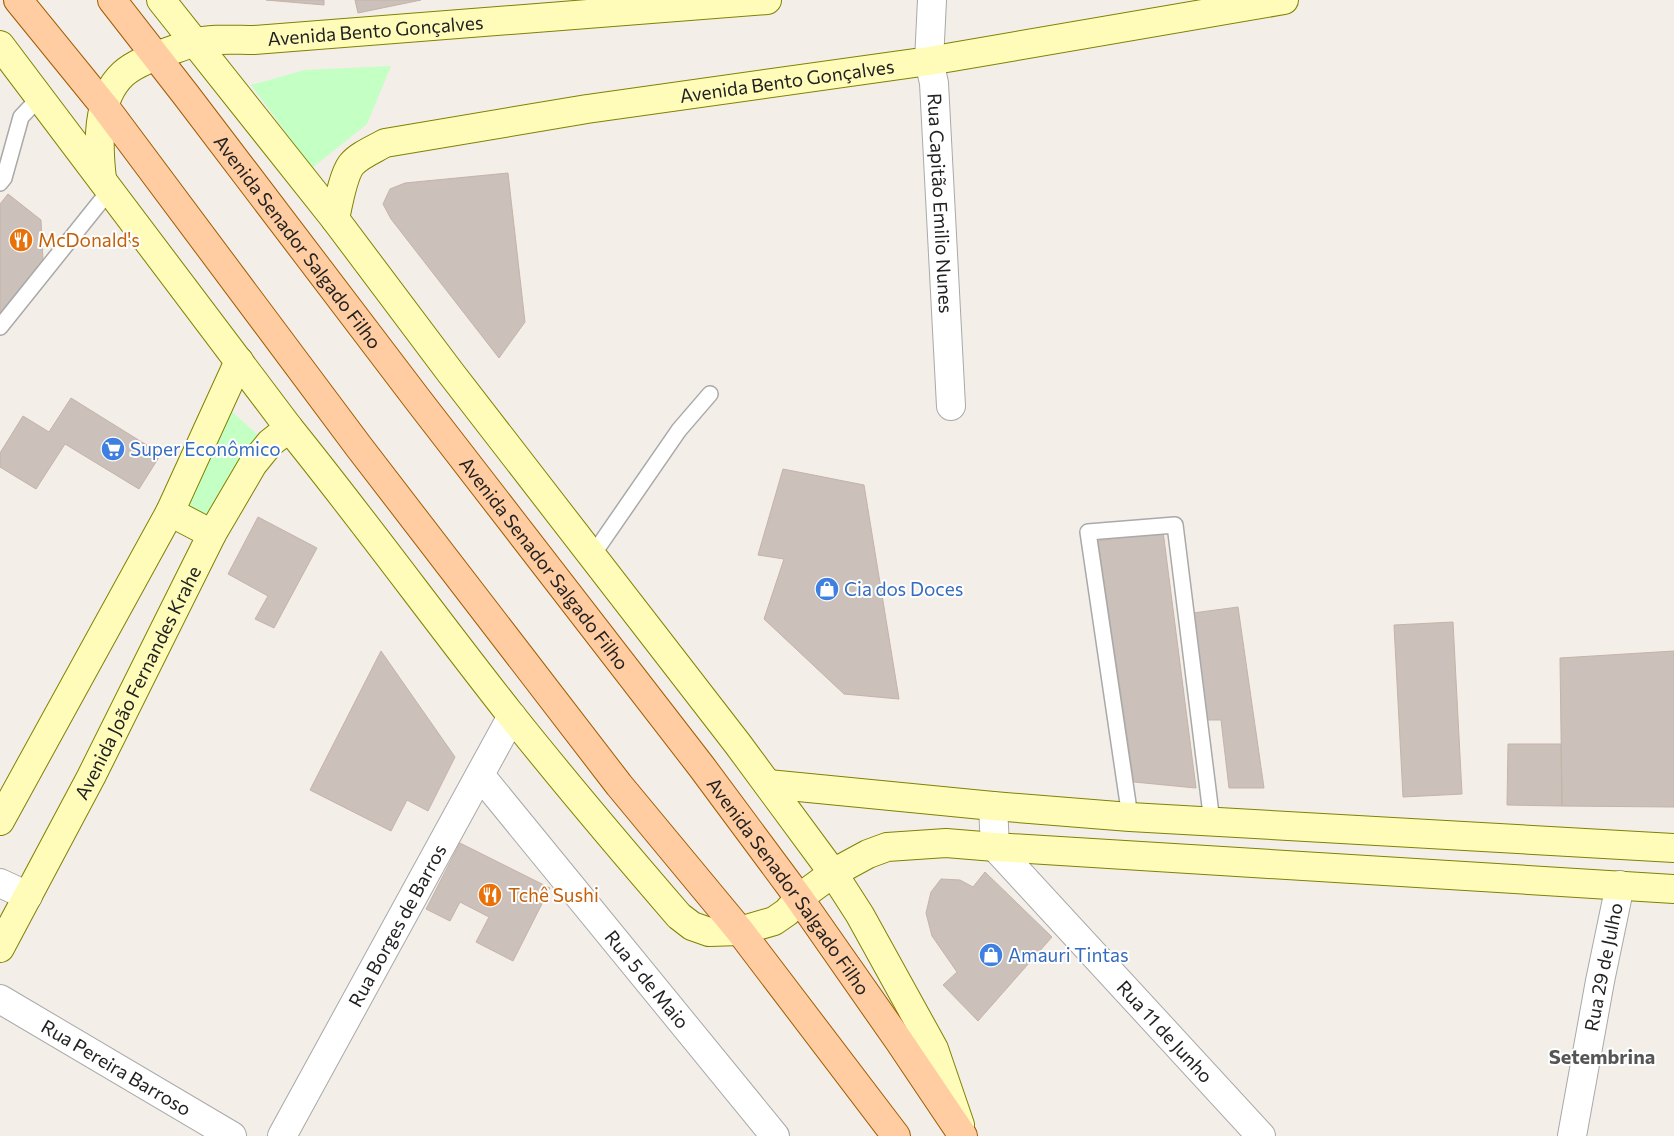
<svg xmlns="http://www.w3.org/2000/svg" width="1674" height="1136" font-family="Commissioner,sans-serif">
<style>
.park{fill:#c4ffc3}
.building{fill:#cbc0ba;stroke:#c6b3a8}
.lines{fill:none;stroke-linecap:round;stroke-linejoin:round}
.lane-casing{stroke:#a9a9a9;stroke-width:18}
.street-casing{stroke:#a9a9a9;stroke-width:30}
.secondary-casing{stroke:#808200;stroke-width:30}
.primary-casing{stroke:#a05c00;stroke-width:30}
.lane{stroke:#fff;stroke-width:15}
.street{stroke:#fff;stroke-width:28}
.secondary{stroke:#fffcba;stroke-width:28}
.primary{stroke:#ffcda1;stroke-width:28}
.labels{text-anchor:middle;stroke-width:4;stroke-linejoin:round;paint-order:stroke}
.street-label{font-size:19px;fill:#222;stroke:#fff}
.food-label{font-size:19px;fill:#c56008;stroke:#fff;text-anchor:start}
.shop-label{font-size:19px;fill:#366cbe;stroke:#fff;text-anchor:start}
.neighbourhood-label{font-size:20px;font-weight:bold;fill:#555;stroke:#fff}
</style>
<rect width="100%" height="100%" fill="#f3eee8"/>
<path class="park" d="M 391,66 L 367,124 L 312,168 L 251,85 L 305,70 Z
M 228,408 L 261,438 L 210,526 L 181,500 Z"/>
<path class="building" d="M 266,0 L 324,0 L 324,5 Z
M 355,0 L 421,0 L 358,13 Z
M 508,173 L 525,322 L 499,358 L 391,219 L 383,204 L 390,189 L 405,183 Z
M 8,194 L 41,220 L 43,260 L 0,313 L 0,204 Z
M 71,398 L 161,454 L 139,489 L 65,444 L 36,489 L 0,467 L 0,453 L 23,416 L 49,432 Z
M 783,469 L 864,485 L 899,699 L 844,694 L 764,619 L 784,559 L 758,555 Z
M 258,517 L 317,548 L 274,628 L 255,619 L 268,596 L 228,574 Z
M 1163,531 L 1196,788 L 1134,782 L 1098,541 Z
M 1238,607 L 1264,788 L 1229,788 L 1221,720 L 1206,720 L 1193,613 Z
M 1453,622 L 1462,794 L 1403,797 L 1394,625 Z
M 381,651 L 455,757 L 428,811 L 407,800 L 391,831 L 310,790 Z
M 1674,651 L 1674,807 L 1562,806 L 1560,658 Z
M 1508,744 L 1561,744 L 1562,806 L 1507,805 Z
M 460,843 L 550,888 L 513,961 L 476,942 L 489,917 L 460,902 L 450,921 L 426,909 Z
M 985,872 L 1052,937 L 978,1021 L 943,985 L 957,972 L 932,936 L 926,913 L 931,892 L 941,879 L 960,880 L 973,887 Z"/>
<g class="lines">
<g class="lane-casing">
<path id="lane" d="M 0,183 L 4,178 L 21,117 L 40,97
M 0,327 L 109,191
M 592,556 L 679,430 L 710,394
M 1130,817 L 1088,532 L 1175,525 L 1212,822"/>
</g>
<g class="street-casing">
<g id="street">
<path id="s1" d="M 932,0 L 929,61 L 934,83 L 951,406"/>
<path id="s2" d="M 480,775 L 775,1136"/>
<path id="s3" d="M 993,806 L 995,847 L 1261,1136"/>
<path d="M 0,883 L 28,896"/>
<path id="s4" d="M 0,999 L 232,1136"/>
<path id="s5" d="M 282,1136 L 512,716"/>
<path id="s6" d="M 1572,1136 L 1600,981 L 1620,885"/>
</g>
</g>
<g class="secondary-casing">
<g id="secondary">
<path d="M 161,0 L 335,219 L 450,372 L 737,743 L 833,873 L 860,915 L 934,1049 L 960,1125"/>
<path d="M 0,45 L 289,428 C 365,522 436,620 511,715 C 566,784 622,850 679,916 L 692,926 L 709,932 L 740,931 L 774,921 L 787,912 L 799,898 L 833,873 L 868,854 L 887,847 L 946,843 L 995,847 L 1674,889"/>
<path id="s7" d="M 102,179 C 98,145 96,99 123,74 C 134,64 150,58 164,53 C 173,50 183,46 193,43 C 212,38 234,40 254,40 L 767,0"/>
<path id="s8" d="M 335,219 C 338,205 343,176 351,165 C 359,155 375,149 385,143 L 587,109 L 929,61 L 1284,0"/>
<path d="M 170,512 L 212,534"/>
<path d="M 768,784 L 993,806 L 1130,817 L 1674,848"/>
<path d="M 0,821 L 170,512 L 239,361"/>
<path id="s9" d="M 0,948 L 91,777 L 212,534 L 253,464 L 270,443 L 289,428"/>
</g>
</g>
<g class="primary-casing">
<g id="primary">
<path d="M 18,0 L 105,107 L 359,447 L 619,785 L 740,931 L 896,1136"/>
<path id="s10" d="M 112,0 L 186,95 L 418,400 L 701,766 L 799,898 L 899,1041 L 963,1136"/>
</g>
</g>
<use href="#lane" class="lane"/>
<use href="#street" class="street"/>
<use href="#secondary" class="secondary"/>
<use href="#primary" class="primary"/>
</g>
<defs>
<g id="restaurant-disc" transform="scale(1.25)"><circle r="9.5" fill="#e8710a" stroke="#fff"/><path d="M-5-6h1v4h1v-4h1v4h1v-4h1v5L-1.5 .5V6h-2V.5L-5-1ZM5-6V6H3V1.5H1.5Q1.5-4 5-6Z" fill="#fff"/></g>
<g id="supermarket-disc" transform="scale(1.25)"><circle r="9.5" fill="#3f7fe0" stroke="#fff"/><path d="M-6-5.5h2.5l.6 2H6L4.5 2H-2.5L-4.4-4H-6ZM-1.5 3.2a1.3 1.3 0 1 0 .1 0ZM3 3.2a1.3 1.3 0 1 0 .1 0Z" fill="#fff"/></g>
<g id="shop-disc" transform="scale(1.25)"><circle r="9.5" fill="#3f7fe0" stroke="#fff"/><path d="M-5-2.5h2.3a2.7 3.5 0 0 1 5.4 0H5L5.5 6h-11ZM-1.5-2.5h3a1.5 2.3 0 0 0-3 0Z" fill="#fff"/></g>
</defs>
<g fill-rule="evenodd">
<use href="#restaurant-disc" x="21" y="240"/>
<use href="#supermarket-disc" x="113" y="449"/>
<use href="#shop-disc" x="827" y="589"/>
<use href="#restaurant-disc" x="490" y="895"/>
<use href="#shop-disc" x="991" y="955"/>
</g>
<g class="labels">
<g class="street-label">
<text dy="7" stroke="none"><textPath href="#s7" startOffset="371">Avenida Bento Gonçalves</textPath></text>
<text dy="7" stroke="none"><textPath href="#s8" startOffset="504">Avenida Bento Gonçalves</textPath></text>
<text dy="7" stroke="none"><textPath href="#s1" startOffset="204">Rua Capitão Emilio Nunes</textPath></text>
<text dy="7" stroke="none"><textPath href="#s10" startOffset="305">Avenida Senador Salgado Filho</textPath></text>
<text dy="7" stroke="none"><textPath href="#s10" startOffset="710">Avenida Senador Salgado Filho</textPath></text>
<text dy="7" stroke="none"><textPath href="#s9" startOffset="299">Avenida João Fernandes Krahe</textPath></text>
<text dy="7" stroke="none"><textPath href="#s10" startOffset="1115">Avenida Senador Salgado Filho</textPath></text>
<text dy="7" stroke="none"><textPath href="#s5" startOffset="240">Rua Borges de Barros</textPath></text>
<text dy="7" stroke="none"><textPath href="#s6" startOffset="172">Rua 29 de Julho</textPath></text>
<text dy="7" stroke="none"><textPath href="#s2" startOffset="264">Rua 5 de Maio</textPath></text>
<text dy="7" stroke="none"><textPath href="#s3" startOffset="292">Rua 11 de Junho</textPath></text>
<text dy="7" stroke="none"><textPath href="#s4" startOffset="135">Rua Pereira Barroso</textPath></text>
</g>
<g class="food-label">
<text x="38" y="247">McDonald's</text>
<text x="508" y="902">Tchê Sushi</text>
</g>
<g class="shop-label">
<text x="130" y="456">Super Econômico</text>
<text x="844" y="596">Cia dos Doces</text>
<text x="1008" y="962">Amauri Tintas</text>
</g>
<g class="neighbourhood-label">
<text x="1602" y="1064">Setembrina</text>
</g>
</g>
</svg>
